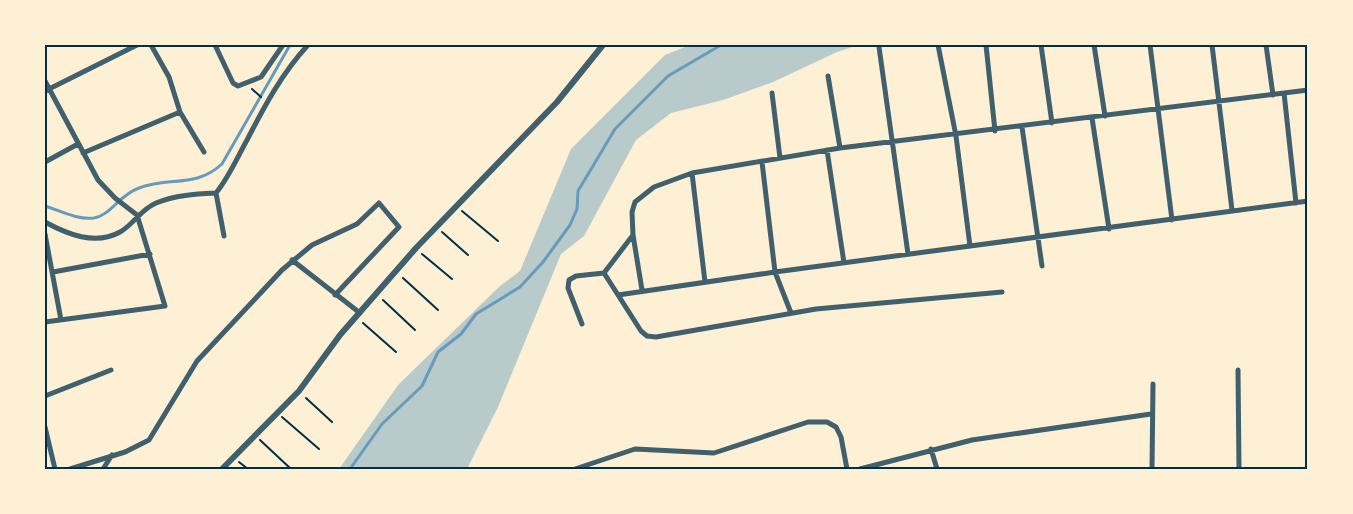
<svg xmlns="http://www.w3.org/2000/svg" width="1353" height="514" font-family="'Archivo Narrow',sans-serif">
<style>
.green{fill:#b9caca}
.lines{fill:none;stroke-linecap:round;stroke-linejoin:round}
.stream{stroke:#669bbc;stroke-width:3}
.path{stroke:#003049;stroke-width:2}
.minor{stroke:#3f606c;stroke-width:5}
.tertiary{stroke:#3f606c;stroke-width:6}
.neatline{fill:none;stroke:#003049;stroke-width:2}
</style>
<rect width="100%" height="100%" fill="#fdf0d5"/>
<path class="green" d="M 690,45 L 859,45 L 837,52 L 773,82 L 723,100 L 671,113 L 636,140 L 584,236 L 561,254 L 498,407 L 467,469 L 339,469 L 398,385 L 500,286 L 520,271 L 571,149 L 665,55 Z"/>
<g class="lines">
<path class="stream" d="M 45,206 C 61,211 77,220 94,218 C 111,215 119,195 139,188 C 171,176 194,189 222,164 L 290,45
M 350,469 L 382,424 L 422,386 L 438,352 L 461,334 L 476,314 L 520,287 L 543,262 L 570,225 L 577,209 L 578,191 L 615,129 L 668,76 L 721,45"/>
<path class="path" d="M 252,89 L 261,97
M 462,211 L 498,241
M 442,232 L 468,255
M 422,254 L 452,279
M 403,278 L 438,310
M 383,300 L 415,330
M 363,323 L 396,352
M 306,398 L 332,422
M 282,417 L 319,449
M 260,440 L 291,469
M 239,462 L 248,469"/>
<path class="minor" d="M 151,45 L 169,77 L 180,112 L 204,152
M 215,45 L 233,83 L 238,86 L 261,77 L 283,45
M 938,45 L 956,136 L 970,246
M 986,45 L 995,131
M 1041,45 L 1052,123
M 1094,45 L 1105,116
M 1150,45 L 1172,220
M 1212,45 L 1232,210
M 1266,45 L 1273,95
M 879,47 L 908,254
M 828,76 L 840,148
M 45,81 L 98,180 L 115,198 L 137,215 L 165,306 L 45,322
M 45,91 L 137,45
M 772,93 L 780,158
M 1284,93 L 1296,203
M 1092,118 L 1109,229
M 1022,127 L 1042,266
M 827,150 L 844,263
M 83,153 L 180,112
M 45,162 L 78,144
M 762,162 L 775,272 L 791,313
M 692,173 L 705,282
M 216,193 L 224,236
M 45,222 C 67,234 95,246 120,232 C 133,225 140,210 156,203 C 175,195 196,194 216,193 C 229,177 237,158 247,140 C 264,107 282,73 308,45
M 45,234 L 61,320
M 292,260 L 360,313
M 53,272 L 150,254
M 604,273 L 641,331 L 647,336 L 656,337 L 816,309 L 1002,292
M 604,273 L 633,235
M 642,290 L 633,235 L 632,212 L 635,202 L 654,187 L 692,173 L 840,148 L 1308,90
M 618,295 L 775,272 L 1308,201
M 582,324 L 568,288 L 569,280 L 576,276 L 604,273
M 1238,370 L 1239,469
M 45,396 L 111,370
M 45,427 L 55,469
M 931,449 L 937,469
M 70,469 L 125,452 L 149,440 L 197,361 L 282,270 L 312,245 L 357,224 L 379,203 L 399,227 L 335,295
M 103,469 L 112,455
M 575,469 L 635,449 L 714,453 L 808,422 L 827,422 L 836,427 L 841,437 L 847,469
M 860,469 L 972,440 L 1151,414
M 1152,469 L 1153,384"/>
<path class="tertiary" d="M 222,469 L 299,391 L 340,335 L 416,248 L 557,102 L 603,45"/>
</g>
<rect width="1353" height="514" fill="none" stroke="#fdf0d5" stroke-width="93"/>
<rect x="46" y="46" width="1260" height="422" class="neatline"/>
</svg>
